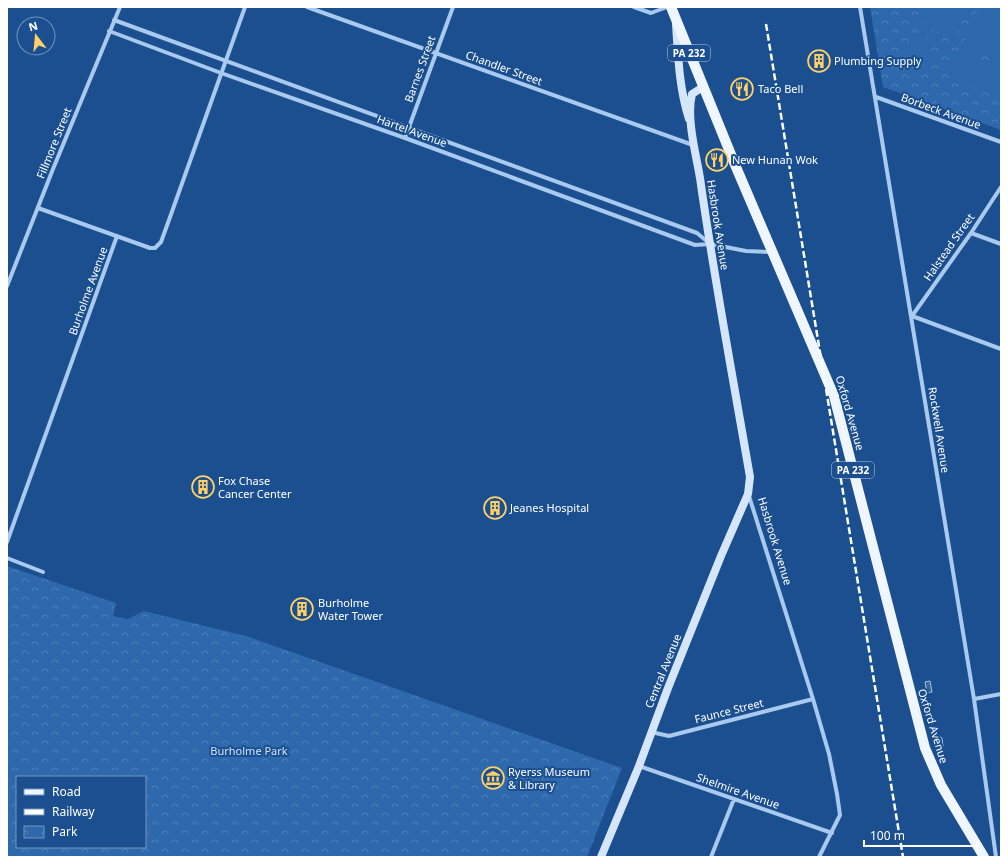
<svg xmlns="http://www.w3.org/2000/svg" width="1008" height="864" font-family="'Noto Sans',sans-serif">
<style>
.park{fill:url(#park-crowns);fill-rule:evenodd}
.garden{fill:#2e69ad}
.water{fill:url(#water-waves);stroke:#9cc4f0}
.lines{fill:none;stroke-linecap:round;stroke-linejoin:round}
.minor{stroke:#a9c9ee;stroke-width:4}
.secondary{stroke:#d6e6fa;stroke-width:8}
.primary{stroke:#f0f6ff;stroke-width:10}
.rail{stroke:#fff;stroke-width:2.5;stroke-dasharray:7 3;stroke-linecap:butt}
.labels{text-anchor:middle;stroke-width:4;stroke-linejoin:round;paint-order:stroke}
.shield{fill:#1b4f8f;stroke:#bbcadd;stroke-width:1}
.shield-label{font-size:10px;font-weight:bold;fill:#fff}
.poi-label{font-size:11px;fill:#fff;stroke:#1b4f8f;text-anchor:start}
.street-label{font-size:11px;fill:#fff;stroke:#1b4f8f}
.park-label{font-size:11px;fill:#cfe3fa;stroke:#1b4f8f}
</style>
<defs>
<pattern id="park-crowns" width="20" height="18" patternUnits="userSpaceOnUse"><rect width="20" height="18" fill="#2e69ad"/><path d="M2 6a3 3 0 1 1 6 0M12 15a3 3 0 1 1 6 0" fill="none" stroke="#4d80b9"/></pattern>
<pattern id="water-waves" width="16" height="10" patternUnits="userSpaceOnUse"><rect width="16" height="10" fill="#3c6290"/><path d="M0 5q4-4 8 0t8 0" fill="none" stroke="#597aa1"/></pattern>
</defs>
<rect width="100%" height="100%" fill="#1b4f8f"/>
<path class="park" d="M 870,7 L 1001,7 L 1001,130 L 883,87 Z
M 7,566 L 116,603 L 113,616 L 128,619 L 144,611 L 246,636 L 622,768 L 587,857 L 7,857 ZM 17,777 L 145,777 L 145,847 L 17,847 Z"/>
<path class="garden" d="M 928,7 L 966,7 L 954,38 L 921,26 Z
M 979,7 L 1001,7 L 1001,62 L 963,47 Z
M 911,33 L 925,38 L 931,43 L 931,49 L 926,65 L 907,58 L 904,51 Z
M 958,52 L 1001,68 L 1001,97 L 948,77 Z"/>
<path class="water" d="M 930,681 L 932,692 L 927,693 L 925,682 Z
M 937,736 L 939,736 L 942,738 L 943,746 L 942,748 L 938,747 L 936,739 Z"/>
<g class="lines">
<path class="minor" d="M 307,7 L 693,145
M 634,7 L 651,13 L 667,7
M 860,7 L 974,699 L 996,857
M 114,20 L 697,233 L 709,243
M 109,31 L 221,73 L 405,138 L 695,245 L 710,244 L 746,251 L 770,252
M 876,97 L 1001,142
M 405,138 L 453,7
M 1001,187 L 971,233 L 912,316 L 1001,349
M 38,208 L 150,248 L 155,248 L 161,242 L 169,220 L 245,7
M 971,233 L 1001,244
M 7,286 L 53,169 L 120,7
M 749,496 L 813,699 L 829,754 L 837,794 L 840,815 L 819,857
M 7,542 L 117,236
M 7,558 L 43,572
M 974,699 L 1001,694
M 651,732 L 669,736 L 813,699
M 639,766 L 832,833
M 711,857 L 734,799"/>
<path class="secondary" d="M 676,24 C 678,55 679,88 689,119
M 601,857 L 639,766 L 668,688 L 721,556 L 748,494 L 750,477 C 733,378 714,278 700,178 C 696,154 686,118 692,94 L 703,87"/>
<path class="primary" d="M 671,7 L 736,167 L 834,396 L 925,748 L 941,785 L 984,857"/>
<path class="rail" d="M 766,24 L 903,857"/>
</g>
<defs>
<g id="building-ring" transform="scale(1.15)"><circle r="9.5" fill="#1b4f8f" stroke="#ffd166" stroke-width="1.5"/><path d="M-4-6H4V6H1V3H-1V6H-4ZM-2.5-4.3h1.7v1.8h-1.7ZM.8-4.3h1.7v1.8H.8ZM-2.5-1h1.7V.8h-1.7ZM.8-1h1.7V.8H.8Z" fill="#ffd166"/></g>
<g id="restaurant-ring" transform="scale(1.15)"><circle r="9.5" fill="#1b4f8f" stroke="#ffd166" stroke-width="1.5"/><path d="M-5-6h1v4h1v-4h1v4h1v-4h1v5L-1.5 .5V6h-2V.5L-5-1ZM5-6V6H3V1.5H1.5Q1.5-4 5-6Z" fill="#ffd166"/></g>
<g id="museum-ring" transform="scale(1.15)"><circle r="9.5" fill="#1b4f8f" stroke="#ffd166" stroke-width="1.5"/><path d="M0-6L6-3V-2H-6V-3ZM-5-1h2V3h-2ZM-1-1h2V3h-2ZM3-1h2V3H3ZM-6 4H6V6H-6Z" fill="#ffd166"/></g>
</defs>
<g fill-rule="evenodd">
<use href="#building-ring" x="819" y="61"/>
<use href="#restaurant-ring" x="742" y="89"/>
<use href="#restaurant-ring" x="717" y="160"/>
<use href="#building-ring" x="203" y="487"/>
<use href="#building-ring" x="495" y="508"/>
<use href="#building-ring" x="302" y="609"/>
<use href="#museum-ring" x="493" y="778"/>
</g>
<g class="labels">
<g class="shield">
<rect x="668" y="45" width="42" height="16" rx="3"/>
<rect x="832" y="462" width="42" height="16" rx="3"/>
</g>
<g class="shield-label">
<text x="689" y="57">PA 232</text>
<text x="853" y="474">PA 232</text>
</g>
<g class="poi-label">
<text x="834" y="65">Plumbing Supply</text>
<text x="758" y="93">Taco Bell</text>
<text x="732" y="164">New Hunan Wok</text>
<text x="218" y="485">Fox Chase<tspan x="218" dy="13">Cancer Center</tspan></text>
<text x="510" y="512">Jeanes Hospital</text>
<text x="318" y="607">Burholme<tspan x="318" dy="13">Water Tower</tspan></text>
<text x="508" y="776">Ryerss Museum<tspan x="508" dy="13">&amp; Library</tspan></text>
</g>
<g class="street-label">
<text transform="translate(504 68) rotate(20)" y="4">Chandler Street</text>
<text transform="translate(420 69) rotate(-70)" y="4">Barnes Street</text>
<text transform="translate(941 111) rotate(20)" y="4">Borbeck Avenue</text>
<text transform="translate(412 131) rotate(20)" y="4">Hartel Avenue</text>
<text transform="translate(54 143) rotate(-68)" y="4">Fillmore Street</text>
<text transform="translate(718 225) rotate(81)" y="4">Hasbrook Avenue</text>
<text transform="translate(949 247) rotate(-55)" y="4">Halstead Street</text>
<text transform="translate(88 291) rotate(-70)" y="4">Burholme Avenue</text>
<text transform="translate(850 413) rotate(74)" y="4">Oxford Avenue</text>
<text transform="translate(939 430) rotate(81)" y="4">Rockwell Avenue</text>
<text transform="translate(775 541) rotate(73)" y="4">Hasbrook Avenue</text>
<text transform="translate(663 671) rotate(-68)" y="4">Central Avenue</text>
<text transform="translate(729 711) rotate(-14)" y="4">Faunce Street</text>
<text transform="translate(933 726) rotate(73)" y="4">Oxford Avenue</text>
<text transform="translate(738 791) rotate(19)" y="4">Shelmire Avenue</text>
</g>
<g class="park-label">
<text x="249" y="755">Burholme Park</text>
</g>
</g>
<rect width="1008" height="864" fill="none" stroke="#ffffff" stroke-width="16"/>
<rect x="16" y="776" width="130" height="72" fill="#1b4f8f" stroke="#7695bc"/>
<rect x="24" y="789" width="20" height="6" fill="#f0f6ff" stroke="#7695bc"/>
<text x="52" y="796" font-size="12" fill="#ffffff">Road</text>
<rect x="24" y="809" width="20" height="6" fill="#ffffff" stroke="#7695bc"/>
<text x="52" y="816" font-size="12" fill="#ffffff">Railway</text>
<rect x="24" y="826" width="20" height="12" fill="url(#park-crowns)" stroke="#7695bc"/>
<text x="52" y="836" font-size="12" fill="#ffffff">Park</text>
<g transform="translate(36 36) rotate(344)"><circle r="19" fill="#1b4f8f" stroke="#7695bc"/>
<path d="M0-3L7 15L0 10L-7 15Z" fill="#ffd166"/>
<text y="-6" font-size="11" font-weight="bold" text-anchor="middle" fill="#ffffff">N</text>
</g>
<path d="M864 840v6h114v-6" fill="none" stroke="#ffffff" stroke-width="2"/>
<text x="870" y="840" font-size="12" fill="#ffffff" stroke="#1b4f8f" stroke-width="3" paint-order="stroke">100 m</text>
</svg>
